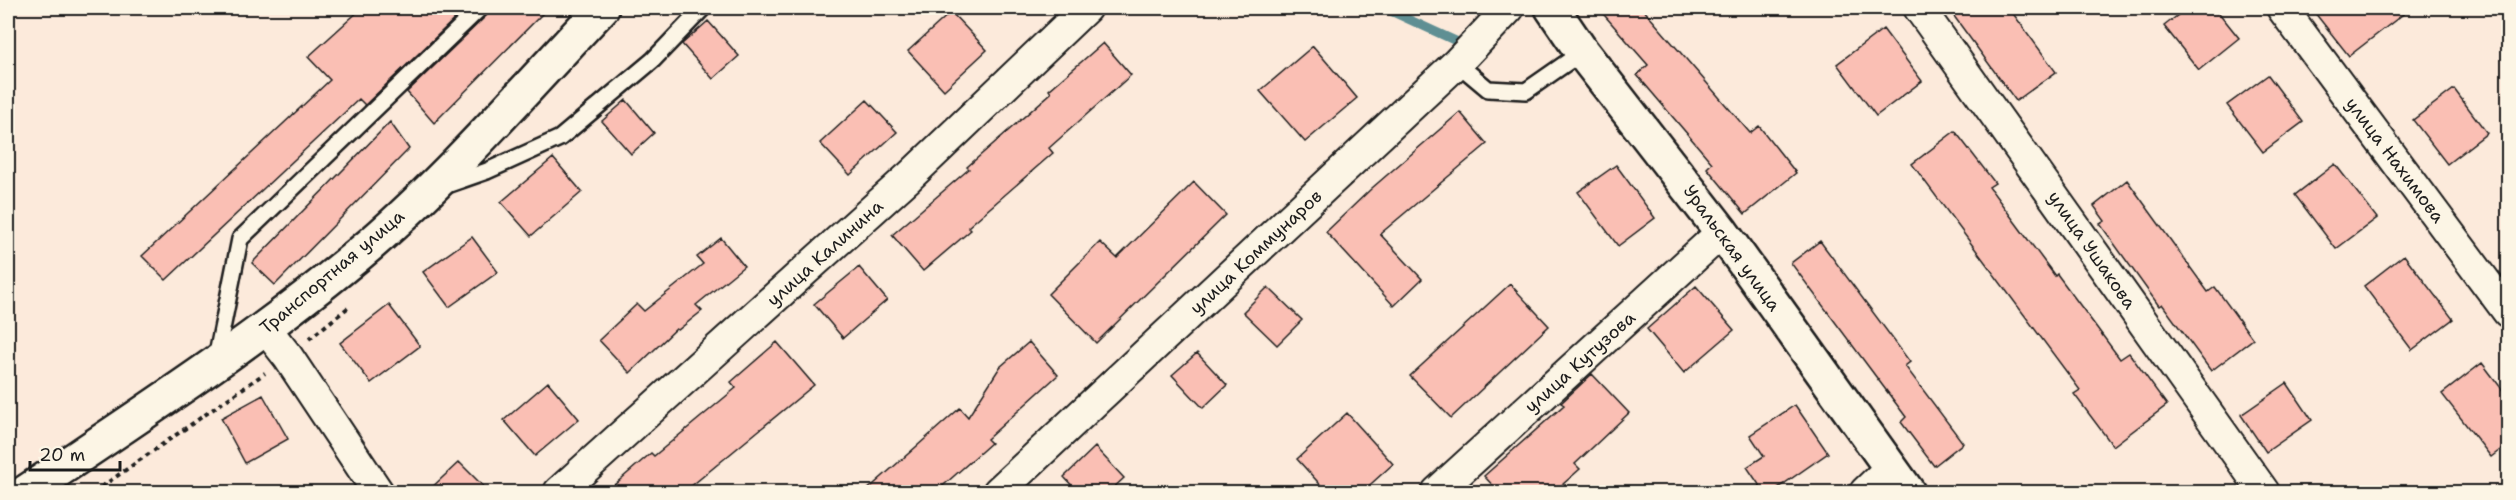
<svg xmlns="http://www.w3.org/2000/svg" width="2516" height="500" font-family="'Shantell Sans',sans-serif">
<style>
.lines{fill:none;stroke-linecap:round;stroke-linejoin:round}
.stream{stroke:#5e8f93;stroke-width:9}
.building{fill:#fabfb4;stroke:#1c1c1c;stroke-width:1.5}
.lane-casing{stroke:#1c1c1c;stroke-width:20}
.street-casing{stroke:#1c1c1c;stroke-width:34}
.secondary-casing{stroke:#1c1c1c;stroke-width:38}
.path{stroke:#1c1c1c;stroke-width:4;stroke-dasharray:4.5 4.5;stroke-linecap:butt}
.lane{stroke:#fcf5e5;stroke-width:15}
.street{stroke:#fcf5e5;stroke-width:30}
.secondary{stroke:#fcf5e5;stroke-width:33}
.labels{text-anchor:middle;stroke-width:4.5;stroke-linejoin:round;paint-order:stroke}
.street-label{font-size:18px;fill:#1c1c1c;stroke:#fcf5e5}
</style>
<rect width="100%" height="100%" fill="#fceadb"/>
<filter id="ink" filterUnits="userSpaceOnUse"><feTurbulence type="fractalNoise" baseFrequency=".0167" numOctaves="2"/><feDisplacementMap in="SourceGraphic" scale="12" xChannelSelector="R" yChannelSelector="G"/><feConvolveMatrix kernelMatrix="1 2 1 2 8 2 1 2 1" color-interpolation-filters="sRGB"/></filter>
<g filter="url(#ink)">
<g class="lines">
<path class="stream" d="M 1384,8 L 1458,42"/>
</g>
<path class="building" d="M 362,8 L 466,8 L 365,105 L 359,99 L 166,280 L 142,256 L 330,80 L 308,57 Z
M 490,8 L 548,8 L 434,123 L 407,92 L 487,15 Z
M 1598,8 L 1642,8 L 1750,133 L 1759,126 L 1796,173 L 1745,214 L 1707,168 L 1712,163 L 1637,75 L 1648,65 Z
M 1948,8 L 2009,8 L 2056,72 L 2016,101 Z
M 2187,8 L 2215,8 L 2239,38 L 2199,70 L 2164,26 Z
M 2311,8 L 2411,8 L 2349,56 Z
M 951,12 L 987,50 L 944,90 L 908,51 Z
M 708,21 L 739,56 L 713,79 L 682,44 Z
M 1883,29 L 1922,81 L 1876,116 L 1837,64 Z
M 1103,43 L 1131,75 L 1049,148 L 1053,153 L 968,227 L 971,230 L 923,271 L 892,235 L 969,169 L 967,167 L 1051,93 L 1049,90 Z
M 1313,46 L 1357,98 L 1305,142 L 1260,91 Z
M 2268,75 L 2303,122 L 2263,152 L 2227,105 Z
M 2454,89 L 2487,133 L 2447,164 L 2413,120 Z
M 626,100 L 654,133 L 631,154 L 602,121 Z
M 867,100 L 897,132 L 850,175 L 820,143 Z
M 1460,112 L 1487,144 L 1380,234 L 1422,279 L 1394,306 L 1326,232 L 1372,188 Z
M 390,122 L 409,149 L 275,285 L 252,263 Z
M 1955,131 L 1995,183 L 1989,187 L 2055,276 L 2057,274 L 2120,359 L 2129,353 L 2167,405 L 2113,446 L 2074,394 L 2080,390 L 1912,164 Z
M 553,158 L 582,192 L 531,236 L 501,202 Z
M 2335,164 L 2377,218 L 2336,249 L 2295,195 Z
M 1616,165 L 1655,218 L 1618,246 L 1578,192 Z
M 2127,180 L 2208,292 L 2215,287 L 2253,339 L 2211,371 L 2162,304 L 2159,306 L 2100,224 L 2105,221 L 2094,206 Z
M 1194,182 L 1226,215 L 1096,343 L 1048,294 L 1100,242 L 1117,258 Z
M 472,237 L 498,272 L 449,307 L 423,272 Z
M 721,238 L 744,266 L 696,305 L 702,311 L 678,330 L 676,329 L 630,373 L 599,340 L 637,304 L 644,311 L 703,264 L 697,257 Z
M 1820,241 L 1910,362 L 1905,366 L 1963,443 L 1934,466 L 1901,422 L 1906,417 L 1791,263 Z
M 2404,255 L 2453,319 L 2412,350 L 2364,286 Z
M 859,267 L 887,300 L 843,338 L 814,304 Z
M 1510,284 L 1549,326 L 1451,418 L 1410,376 Z
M 1696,286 L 1734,330 L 1684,373 L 1647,329 Z
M 1268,287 L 1302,320 L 1277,345 L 1243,312 Z
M 389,305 L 420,346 L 371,383 L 340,343 Z
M 777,342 L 814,385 L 684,492 L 606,492 L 651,453 L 654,456 L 736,388 L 731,382 Z
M 1029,342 L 1058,375 L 987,439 L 991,443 L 936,492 L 865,492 L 960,408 L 968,417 L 1000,367 Z
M 1197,353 L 1227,385 L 1203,408 L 1172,375 Z
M 2482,363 L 2508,397 L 2508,444 L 2491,457 L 2442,394 Z
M 1592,374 L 1629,413 L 1575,464 L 1580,469 L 1554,492 L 1499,492 L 1484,476 L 1564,405 L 1561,403 Z
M 548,382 L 579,419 L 535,456 L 504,420 Z
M 2287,383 L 2312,420 L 2266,452 L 2241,415 Z
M 263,395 L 288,439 L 245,463 L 221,418 Z
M 1795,405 L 1828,453 L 1772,492 L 1764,492 L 1747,467 L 1764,456 L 1750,435 Z
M 1347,413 L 1393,464 L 1362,492 L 1327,492 L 1297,459 Z
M 1095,447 L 1124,478 L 1109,492 L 1078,492 L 1064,477 Z
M 459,462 L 489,492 L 427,492 Z"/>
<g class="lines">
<g class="lane-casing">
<path id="lane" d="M 1457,63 L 1488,89 L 1526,91 L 1582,52
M 444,186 L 487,171 L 560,138 L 653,60 L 703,8
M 216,359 L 240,239 L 480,8"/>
</g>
<g class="street-casing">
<path id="street" d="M 1919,8 L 2264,492
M 2282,8 L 2508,312
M 266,329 L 288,357 L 378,492
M 559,492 L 909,177 L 1086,8
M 998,492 L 1457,63 L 1509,8
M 1437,492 L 1722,232
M 1865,492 L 1890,468"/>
</g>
<g class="secondary-casing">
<path id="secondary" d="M 1552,8 L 1582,52 L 1722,232 L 1908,492
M 26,492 C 143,413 263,336 371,244 C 452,174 528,86 602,8"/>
</g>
<path class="path" d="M 309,339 L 350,306
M 94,492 L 265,373"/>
<use href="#lane" class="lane"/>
<use href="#street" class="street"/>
<use href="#secondary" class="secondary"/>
</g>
</g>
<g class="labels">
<g class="street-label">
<text transform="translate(2395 160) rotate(53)" y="6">улица Нахимова</text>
<text transform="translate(1732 248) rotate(54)" y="6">Уральская улица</text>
<text transform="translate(2092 250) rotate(55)" y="6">улица Ушакова</text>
<text transform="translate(1256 252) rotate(-43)" y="6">улица Коммунаров</text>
<text transform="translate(825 253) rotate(-42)" y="6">улица Калинина</text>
<text transform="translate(332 272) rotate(-40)" y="6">Транспортная улица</text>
<text transform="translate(1580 362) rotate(-42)" y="6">улица Кутузова</text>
</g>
</g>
<rect width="2516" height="500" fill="none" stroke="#fcf5e5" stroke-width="30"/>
<rect x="15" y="15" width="2486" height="470" fill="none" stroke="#1c1c1c" stroke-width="2" filter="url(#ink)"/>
<path d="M30 461v9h90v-9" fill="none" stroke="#1c1c1c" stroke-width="3"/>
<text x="39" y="461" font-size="18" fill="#1c1c1c" stroke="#fcf5e5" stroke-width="4.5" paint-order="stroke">20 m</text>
</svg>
